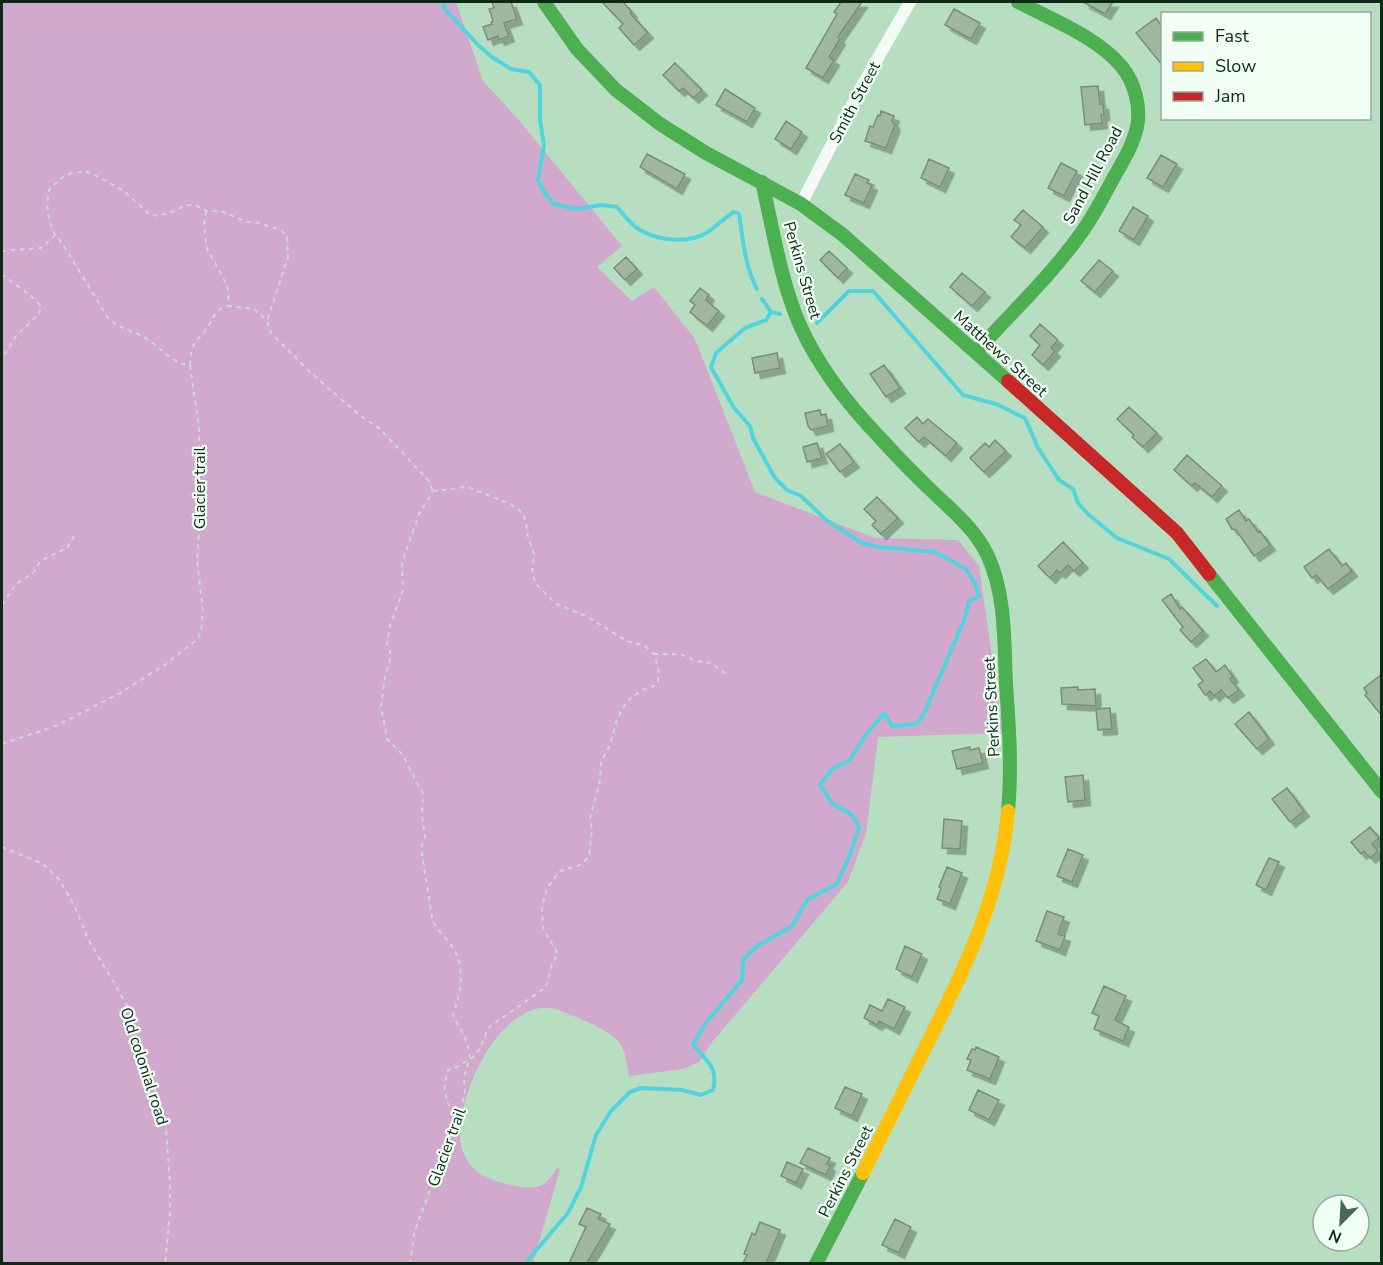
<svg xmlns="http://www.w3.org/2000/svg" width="1383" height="1265" font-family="'Nunito Sans',sans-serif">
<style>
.forest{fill:#d0a9cd}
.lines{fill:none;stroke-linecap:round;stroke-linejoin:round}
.stream{stroke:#50d4de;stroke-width:4}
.building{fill:#9fb79e;stroke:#788f77;stroke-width:1.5;filter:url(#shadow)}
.path{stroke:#ccd8d0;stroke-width:2;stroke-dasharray:4.5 4.5;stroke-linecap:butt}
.street{stroke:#f4faf6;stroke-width:12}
.fast{stroke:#4caf50;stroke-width:14}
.slow{stroke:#ffc107;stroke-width:14}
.jam{stroke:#c62828;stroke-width:14}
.labels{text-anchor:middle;stroke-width:4.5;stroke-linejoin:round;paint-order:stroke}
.street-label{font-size:16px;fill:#0d2816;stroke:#f2fff5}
</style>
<defs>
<filter id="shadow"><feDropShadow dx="5.5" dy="5.5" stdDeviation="0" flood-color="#0004"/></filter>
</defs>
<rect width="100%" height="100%" fill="#b8dec2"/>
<path class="forest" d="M 2,2 L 456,2 L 483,81 L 518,119 L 622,246 L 597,267 L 632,301 L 654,287 L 695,339 L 755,492 L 875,538 L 958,540 L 979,566 L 1003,733 L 878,737 L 866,833 L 848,882 L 713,1041 L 699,1062 L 683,1069 L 629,1076 C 627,1066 626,1051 619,1042 C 610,1031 584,1020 571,1015 C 565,1013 556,1008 550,1008 C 497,1003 453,1103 461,1145 C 462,1152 467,1160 471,1166 C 481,1178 501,1183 516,1186 C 538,1190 546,1187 557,1168 L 560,1169 L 533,1263 L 2,1264 Z"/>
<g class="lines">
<path class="stream" d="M 443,2 L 444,8 L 478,45 L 492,57 L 511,69 L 529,72 L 540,85 L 540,120 L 544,146 L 538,180 L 543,190 L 553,204 L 576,209 L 602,205 L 617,207 C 624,215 630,224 640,230 C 659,241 689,244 708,232 C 717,226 724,218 734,212 L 739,214 C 743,239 745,267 757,289
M 771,312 L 780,314
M 817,323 L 849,291 L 873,291 L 963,395 L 996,404 L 1025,418 L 1038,448 L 1059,480 L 1073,489 L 1078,503 L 1089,515 L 1117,538 L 1169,559 L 1217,606
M 527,1264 L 527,1261 L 568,1213 L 581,1187 L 596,1135 L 611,1111 L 630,1092 L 641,1088 L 682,1090 L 701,1095 L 713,1090 C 719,1068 706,1060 693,1045 L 705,1024 L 742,980 L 743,960 L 757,946 L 792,926 L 808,899 L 837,884 L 851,852 L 859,827 L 852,815 L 832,803 L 820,785 L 832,769 L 850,760 L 864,737 L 884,713 L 892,726 L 916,724 L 923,716 L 965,618 L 969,601 L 979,596 L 976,585 L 966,569 L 935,552 L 878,547 L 862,543 L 826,520 L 801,496 L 787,490 L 775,478 L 753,438 L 750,426 L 734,408 L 711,367 L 716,353 L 745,328 L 766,320 L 771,312 L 762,299"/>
</g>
<path class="building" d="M 492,2 L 511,2 L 517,19 L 504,23 L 509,36 L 499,40 L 498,36 L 488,40 L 483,27 L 492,24 L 491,22 L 493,21 L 489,9 L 494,8 Z
M 602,2 L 623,2 L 632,12 L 630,13 L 648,33 L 634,45 L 619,28 L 623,24 Z
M 841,2 L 862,2 L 838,37 L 840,39 L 829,57 L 834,60 L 823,78 L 806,68 L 837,14 L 834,12 Z
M 1083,2 L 1113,2 L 1105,14 Z
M 954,9 L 980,23 L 971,39 L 945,25 Z
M 1156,18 L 1162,27 L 1162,65 L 1136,33 Z
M 675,63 L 702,90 L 693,98 L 683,88 L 679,91 L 663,75 Z
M 1098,86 L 1100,104 L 1103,104 L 1104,115 L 1101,115 L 1102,123 L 1085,125 L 1081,87 Z
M 725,89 L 755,108 L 747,122 L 716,105 Z
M 881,111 L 894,116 L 892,121 L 895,125 L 886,148 L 865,141 L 870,126 L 873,127 L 878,115 L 880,116 Z
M 786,121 L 802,132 L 791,149 L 775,139 Z
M 647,154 L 685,174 L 677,189 L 640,167 Z
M 1161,155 L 1177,164 L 1163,187 L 1147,178 Z
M 929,159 L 949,168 L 940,187 L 921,178 Z
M 1061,163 L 1077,171 L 1064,196 L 1048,188 Z
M 855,174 L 869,180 L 867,183 L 872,185 L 864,203 L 845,195 Z
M 1133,207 L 1148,216 L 1134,240 L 1119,231 Z
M 1023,210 L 1043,227 L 1025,248 L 1011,237 L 1021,225 L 1014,220 Z
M 829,251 L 847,268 L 838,278 L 820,260 Z
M 626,257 L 637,269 L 625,280 L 614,268 Z
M 1099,260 L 1113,271 L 1095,292 L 1081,281 Z
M 962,273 L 985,292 L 972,306 L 950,287 Z
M 700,288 L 709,295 L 706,300 L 719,311 L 707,326 L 690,312 L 695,305 L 690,301 Z
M 1040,324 L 1058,340 L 1051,348 L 1055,351 L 1043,365 L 1032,355 L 1040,345 L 1030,336 Z
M 777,353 L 780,368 L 755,373 L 752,358 Z
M 884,365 L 900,388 L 886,397 L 870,374 Z
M 1129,407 L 1157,433 L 1143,447 L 1132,437 L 1134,435 L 1117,419 Z
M 820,410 L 821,415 L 826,414 L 828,426 L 811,430 L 808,426 L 805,413 Z
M 917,417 L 923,424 L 928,419 L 957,443 L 946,456 L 924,437 L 919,442 L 905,428 Z
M 995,440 L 1006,451 L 984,472 L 970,458 L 985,443 L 989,447 Z
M 817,443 L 822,458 L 807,462 L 803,447 Z
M 840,444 L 854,462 L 840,472 L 826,454 Z
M 1187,455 L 1222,486 L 1212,497 L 1195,483 L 1192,486 L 1174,470 Z
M 877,497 L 898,518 L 881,534 L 872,525 L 876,521 L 864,509 Z
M 1239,510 L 1246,521 L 1249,519 L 1258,532 L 1260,531 L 1270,545 L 1254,556 L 1236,530 L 1232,529 L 1226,519 Z
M 1063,542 L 1083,563 L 1074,571 L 1068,565 L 1060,573 L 1057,570 L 1050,578 L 1038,566 Z
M 1329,549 L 1342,566 L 1346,563 L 1352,571 L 1328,589 L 1316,575 L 1312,578 L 1304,567 Z
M 1171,594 L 1180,609 L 1182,607 L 1203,631 L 1191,642 L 1180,630 L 1183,627 L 1162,600 Z
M 1206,659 L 1216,672 L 1225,665 L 1233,677 L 1230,679 L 1239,690 L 1228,698 L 1221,690 L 1214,696 L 1210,691 L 1205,695 L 1198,685 L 1203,681 L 1193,668 Z
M 1382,674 L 1382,716 L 1365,695 L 1367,693 L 1364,688 Z
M 1078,687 L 1078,690 L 1095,689 L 1096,706 L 1062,704 L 1061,688 Z
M 1110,708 L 1112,729 L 1098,730 L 1096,709 Z
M 1249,712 L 1269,739 L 1257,749 L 1235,724 Z
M 970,747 L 970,750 L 979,748 L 983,763 L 957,769 L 952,751 Z
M 1083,775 L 1085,800 L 1068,802 L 1065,777 Z
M 1287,788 L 1304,811 L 1290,822 L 1272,799 Z
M 944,819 L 962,821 L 960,849 L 942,848 Z
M 1370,827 L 1379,838 L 1372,844 L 1378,851 L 1370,858 L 1364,851 L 1361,854 L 1351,842 Z
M 1068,849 L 1083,855 L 1072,882 L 1057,876 Z
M 1269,858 L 1279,862 L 1266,890 L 1256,885 Z
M 947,867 L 962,873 L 950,904 L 937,899 L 941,888 L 939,887 Z
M 1047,911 L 1064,917 L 1058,934 L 1065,936 L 1060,950 L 1036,941 Z
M 905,946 L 922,954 L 912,977 L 896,969 Z
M 1104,986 L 1126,996 L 1115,1020 L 1129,1027 L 1123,1041 L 1094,1029 L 1099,1016 L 1092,1013 Z
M 888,999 L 905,1007 L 894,1029 L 879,1021 L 877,1025 L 864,1018 L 870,1005 L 882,1011 Z
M 976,1047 L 999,1057 L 990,1079 L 967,1070 L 971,1060 L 967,1059 L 972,1049 L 975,1050 Z
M 845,1087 L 862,1094 L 852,1116 L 835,1108 Z
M 978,1090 L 999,1100 L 989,1120 L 969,1110 Z
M 808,1148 L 830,1158 L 827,1164 L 830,1166 L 826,1175 L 800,1163 Z
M 787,1162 L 803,1169 L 796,1183 L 781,1176 Z
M 587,1208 L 601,1214 L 598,1219 L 610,1224 L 587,1263 L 569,1263 L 586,1227 L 579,1224 Z
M 895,1219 L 911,1227 L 899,1253 L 882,1245 Z
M 760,1222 L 780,1230 L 766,1263 L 743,1263 L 747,1255 L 744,1254 L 752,1233 L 755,1235 Z"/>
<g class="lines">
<path class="path" d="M 206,211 L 204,226 L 207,249 L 223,277 L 228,290 L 229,306 L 254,309 L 267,321 L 271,333 L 308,370 L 358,414 L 379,428 L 428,480 L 433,491
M 2,251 L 41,248 L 54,236
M 2,274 C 15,285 30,293 41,306 L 39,314 L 16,336 L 2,359
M 190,365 C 191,361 190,355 192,350 C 194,341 201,337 206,330 C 213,320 214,309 228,306
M 433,491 L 467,487 L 511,504 L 523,513 L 526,523 L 528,537 L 534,554 L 532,574 L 537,585 L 556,604 L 586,616 L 627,641 L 645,646 L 654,654 L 659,672 L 658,681 L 654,686 L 642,690 L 627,701 L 617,719 L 610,745 L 601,762 L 600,781 L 590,819 L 592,829 L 589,857 L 578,866 L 560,871 L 547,888 L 542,908 L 543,928 L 558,954 L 552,964 L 546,987 L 488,1028 L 480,1049 L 473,1057 L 459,1066 L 448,1070 C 442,1088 445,1105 458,1118
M 2,605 L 16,584 L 34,572 L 40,561 L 67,548 L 74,536
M 654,654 L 680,654 L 696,661 L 711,663 L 726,674
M 2,744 L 58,725 L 120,693 L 166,664 L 195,641 L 201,633 L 203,611 L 197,561 L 199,530 L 199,428 L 190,365 C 171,364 158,344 142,336 C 130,330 118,328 108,318 L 62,243 L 55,235 L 49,220 L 47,204 L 49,190 L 60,179 L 71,173 L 87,172 L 97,176 L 124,191 L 150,215 C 176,219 184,194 206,211 L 221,211 L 247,222 L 259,223 L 281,230 L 287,236 L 288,257 L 267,321
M 2,847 L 43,864 L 59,879 L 75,907 L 88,939 L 131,1012 L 166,1128 L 170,1184 L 170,1212 L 165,1264
M 410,1264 L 414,1234 L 419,1219 L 442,1159 L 455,1131 L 465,1092 L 464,1077 L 470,1057 L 467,1042 L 453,1015 C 462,988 467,963 447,940 C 441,932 434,928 432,917 L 421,848 L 425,837 L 422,815 L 423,794 L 402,754 L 387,739 L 381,706 L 385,677 L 390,659 L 390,651 L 387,643 L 390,626 L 403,590 L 402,563 L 419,514 L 433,491"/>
<path class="street" d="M 801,204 L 863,84 L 910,2"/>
<path class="fast" d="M 544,2 L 577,49 L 616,90 L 660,124 L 706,153 L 801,204 L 843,235 L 1008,381
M 762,182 C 773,229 780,278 799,323 C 818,367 849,406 883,441 C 900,460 918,478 937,496 C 956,514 975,530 987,554 C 1006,594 1004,641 1006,684 C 1009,726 1012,769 1008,811
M 976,352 C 1011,313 1051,276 1082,232 C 1094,215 1104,196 1114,177 C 1123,161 1133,145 1137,127 C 1141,107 1135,83 1122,67 C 1099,38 1051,19 1018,2
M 1209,574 L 1382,792
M 816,1264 L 863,1173"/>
<path class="slow" d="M 863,1173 C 887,1125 910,1078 934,1030 C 969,960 1001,890 1008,811"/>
<path class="jam" d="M 1008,381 L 1177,533 L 1209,574"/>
</g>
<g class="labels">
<g class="street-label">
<text transform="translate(854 102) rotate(-62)" y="6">Smith Street</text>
<text transform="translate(1092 175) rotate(-62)" y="6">Sand Hill Road</text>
<text transform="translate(803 270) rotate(74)" y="6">Perkins Street</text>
<text transform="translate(1001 353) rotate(42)" y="6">Matthews Street</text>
<text transform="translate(199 488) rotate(-90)" y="6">Glacier trail</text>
<text transform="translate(991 707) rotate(-93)" y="6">Perkins Street</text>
<text transform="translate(145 1066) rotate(72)" y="6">Old colonial road</text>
<text transform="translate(446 1147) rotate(-70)" y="6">Glacier trail</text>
<text transform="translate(845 1171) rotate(-63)" y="6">Perkins Street</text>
</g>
</g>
<rect width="1383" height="1265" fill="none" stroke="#0d2816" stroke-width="6"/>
<rect x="1161" y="12" width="210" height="108" fill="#f2fff5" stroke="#96a99c" stroke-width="1.5"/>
<rect x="1173" y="32" width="30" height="9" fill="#4caf50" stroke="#96a99c" stroke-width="1.5"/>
<text x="1215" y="42" font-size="18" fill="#0d2816">Fast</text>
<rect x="1173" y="62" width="30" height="9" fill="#ffc107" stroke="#96a99c" stroke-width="1.5"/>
<text x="1215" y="72" font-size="18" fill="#0d2816">Slow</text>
<rect x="1173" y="92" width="30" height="9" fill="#c62828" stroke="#96a99c" stroke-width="1.5"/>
<text x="1215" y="102" font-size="18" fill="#0d2816">Jam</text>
<g transform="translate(1341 1223) rotate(204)"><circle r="28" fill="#f2fff5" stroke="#96a99c" stroke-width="1.5"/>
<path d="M0-4.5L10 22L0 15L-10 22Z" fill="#496852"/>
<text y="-9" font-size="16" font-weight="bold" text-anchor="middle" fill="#0d2816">N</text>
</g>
</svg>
